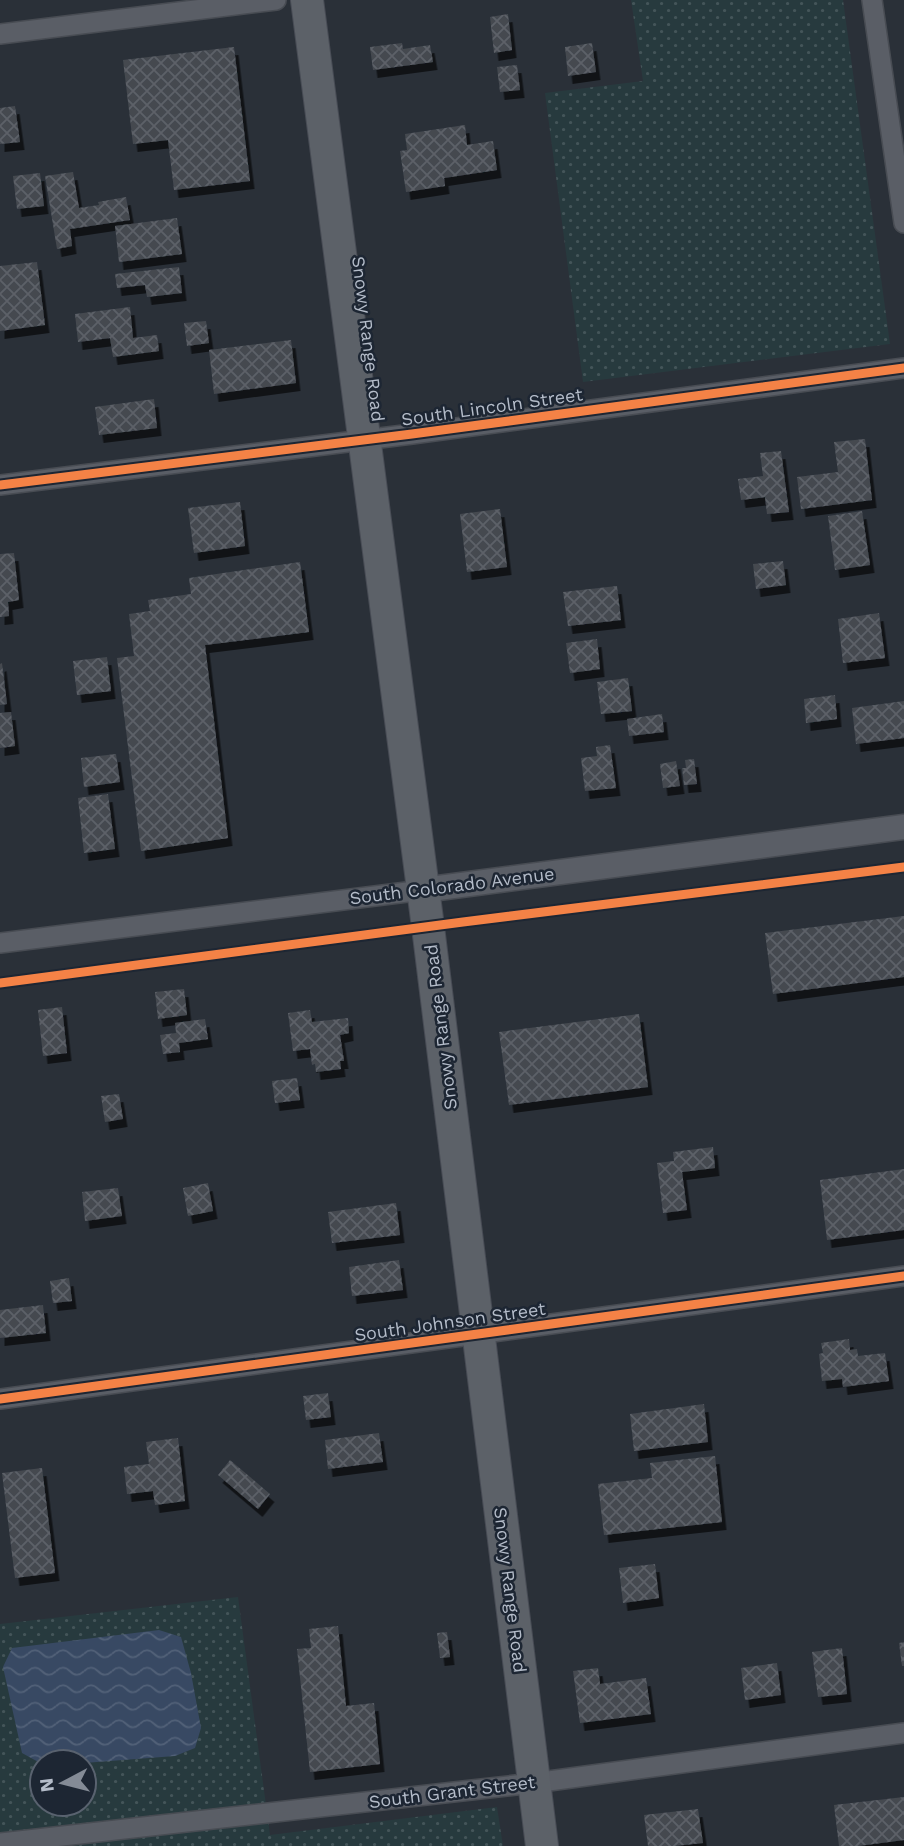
<svg xmlns="http://www.w3.org/2000/svg" width="904" height="1846" font-family="'Work Sans',sans-serif">
<style>
.grass{fill:url(#grass-dots);fill-rule:evenodd}
.water{fill:url(#water-waves)}
.building{fill:url(#building-cross-hatch);filter:url(#shadow)}
.lines{fill:none;stroke-linecap:round;stroke-linejoin:round}
.minor-casing{stroke:#484c53;stroke-width:22}
.tertiary-casing{stroke:#484c53;stroke-width:27}
.primary-casing{stroke:#484c55;stroke-width:34}
.minor{stroke:#5a5e66;stroke-width:19}
.tertiary{stroke:#5a5e66;stroke-width:24}
.primary{stroke:#5c6168;stroke-width:32}
.cycleway-casing{stroke:#1d2633;stroke-width:13}
.cycleway{stroke:#f48246;stroke-width:9}
.labels{text-anchor:middle;stroke-width:5;stroke-linejoin:round;paint-order:stroke}
.street-label{font-size:18px;fill:#b4bcc9;stroke:#1d2633}
</style>
<defs>
<pattern id="grass-dots" width="8" height="8" patternUnits="userSpaceOnUse" patternTransform="scale(1.75)"><rect width="8" height="8" fill="#273a3e"/><path d="M2 2h.1M6 6h.1" fill="none" stroke="#445559" stroke-width="1.8" stroke-linecap="round"/></pattern>
<pattern id="water-waves" width="16" height="10" patternUnits="userSpaceOnUse" patternTransform="scale(1.75)"><rect width="16" height="10" fill="#384963"/><path d="M0 5q4-4 8 0t8 0" fill="none" stroke="#526178"/></pattern>
<pattern id="building-cross-hatch" width="8" height="8" patternUnits="userSpaceOnUse" patternTransform="scale(1.75)"><rect width="8" height="8" fill="#444950"/><path d="M0 0l8 8M0 8l8-8" fill="none" stroke="#5d6168"/></pattern>
<filter id="shadow"><feDropShadow dx="4.5" dy="8" stdDeviation="0" flood-color="#0009"/></filter>
</defs>
<rect width="100%" height="100%" fill="#2a3038"/>
<path class="grass" d="M 631,0 L 843,0 L 890,344 L 583,382 L 545,93 L 643,81 Z
M 238,1597 L 270,1835 L 497,1807 L 503,1846 L 0,1846 L 0,1624 ZM 42,1762 L 84,1762 L 84,1804 L 42,1804 Z"/>
<path class="water" d="M 159,1630 L 181,1637 L 191,1673 L 201,1728 L 195,1748 L 175,1756 L 84,1763 L 42,1762 L 42,1764 L 22,1753 L 3,1667 L 12,1648 Z"/>
<path class="building" d="M 508,14 L 512,50 L 494,53 L 490,17 Z
M 402,43 L 403,49 L 430,45 L 433,62 L 373,70 L 370,47 Z
M 592,43 L 596,72 L 568,76 L 565,47 Z
M 234,47 L 250,181 L 174,190 L 168,140 L 133,144 L 123,60 Z
M 517,65 L 520,90 L 500,92 L 497,67 Z
M 15,106 L 20,142 L 0,144 L 0,108 Z
M 465,125 L 467,145 L 493,141 L 497,170 L 444,178 L 445,186 L 406,192 L 400,151 L 407,150 L 405,134 Z
M 73,172 L 79,208 L 99,205 L 98,202 L 126,197 L 130,220 L 70,229 L 72,246 L 57,249 L 45,176 Z
M 40,173 L 44,206 L 17,209 L 13,176 Z
M 177,218 L 182,254 L 119,262 L 115,226 Z
M 37,262 L 45,325 L 0,331 L 0,266 Z
M 179,267 L 182,293 L 147,297 L 145,285 L 117,288 L 115,274 Z
M 130,307 L 133,338 L 157,335 L 159,351 L 113,357 L 110,338 L 78,342 L 75,314 Z
M 206,321 L 209,343 L 187,346 L 184,323 Z
M 291,340 L 296,383 L 214,394 L 209,350 Z
M 154,399 L 157,428 L 99,435 L 95,407 Z
M 865,439 L 872,500 L 801,509 L 797,477 L 838,472 L 834,442 Z
M 781,451 L 789,512 L 767,514 L 765,497 L 741,500 L 738,479 L 763,476 L 760,453 Z
M 240,502 L 245,546 L 194,553 L 188,508 Z
M 500,509 L 507,567 L 467,572 L 460,514 Z
M 862,511 L 870,565 L 835,570 L 828,516 Z
M 14,553 L 19,600 L 8,602 L 9,616 L 0,617 L 0,554 Z
M 783,561 L 786,585 L 756,589 L 753,564 Z
M 300,562 L 309,632 L 205,645 L 228,838 L 141,851 L 117,658 L 134,656 L 129,614 L 150,611 L 148,600 L 191,594 L 189,578 Z
M 617,586 L 621,620 L 568,626 L 563,592 Z
M 879,613 L 885,658 L 843,663 L 838,619 Z
M 597,639 L 600,669 L 570,673 L 566,643 Z
M 107,657 L 111,691 L 77,695 L 73,661 Z
M 2,663 L 7,704 L 0,705 L 0,664 Z
M 628,678 L 632,711 L 601,714 L 597,682 Z
M 835,695 L 837,719 L 806,723 L 804,699 Z
M 904,701 L 904,738 L 856,744 L 852,708 Z
M 11,712 L 15,746 L 0,748 L 0,713 Z
M 662,714 L 664,732 L 629,736 L 627,719 Z
M 610,745 L 616,788 L 585,791 L 581,758 L 597,756 L 596,747 Z
M 116,754 L 120,782 L 84,787 L 81,758 Z
M 694,759 L 697,784 L 684,785 L 682,768 L 686,768 L 685,760 Z
M 676,761 L 680,786 L 663,788 L 660,764 Z
M 108,794 L 115,849 L 84,853 L 78,798 Z
M 904,916 L 904,977 L 773,994 L 765,933 Z
M 184,989 L 187,1015 L 158,1019 L 155,992 Z
M 62,1007 L 67,1053 L 43,1056 L 38,1010 Z
M 310,1010 L 312,1022 L 348,1018 L 349,1033 L 340,1035 L 344,1061 L 340,1061 L 341,1069 L 316,1072 L 315,1064 L 312,1065 L 310,1049 L 293,1051 L 288,1013 Z
M 639,1014 L 648,1087 L 509,1105 L 499,1032 Z
M 205,1019 L 208,1039 L 179,1043 L 180,1052 L 163,1054 L 160,1035 L 176,1033 L 175,1023 Z
M 297,1078 L 300,1100 L 275,1103 L 272,1081 Z
M 119,1094 L 123,1119 L 105,1122 L 101,1096 Z
M 713,1147 L 715,1168 L 682,1172 L 687,1210 L 663,1213 L 657,1163 L 674,1161 L 673,1152 Z
M 904,1169 L 904,1230 L 827,1240 L 820,1180 Z
M 208,1183 L 213,1211 L 188,1216 L 183,1188 Z
M 118,1188 L 122,1216 L 85,1221 L 82,1192 Z
M 396,1203 L 400,1235 L 332,1243 L 328,1212 Z
M 399,1260 L 403,1290 L 352,1296 L 349,1267 Z
M 69,1278 L 72,1301 L 53,1303 L 50,1281 Z
M 43,1305 L 46,1333 L 0,1338 L 0,1310 Z
M 849,1339 L 850,1350 L 857,1349 L 858,1356 L 885,1353 L 889,1381 L 843,1387 L 842,1379 L 822,1381 L 819,1354 L 823,1353 L 821,1343 Z
M 328,1393 L 331,1417 L 306,1420 L 303,1396 Z
M 704,1404 L 708,1442 L 634,1451 L 630,1414 Z
M 379,1433 L 383,1462 L 328,1469 L 325,1440 Z
M 178,1438 L 185,1501 L 155,1505 L 153,1491 L 127,1494 L 124,1467 L 149,1464 L 146,1442 Z
M 715,1456 L 722,1522 L 604,1535 L 598,1484 L 652,1478 L 650,1463 Z
M 230,1460 L 270,1494 L 258,1509 L 218,1475 Z
M 42,1468 L 55,1573 L 15,1578 L 2,1473 Z
M 655,1564 L 659,1598 L 623,1603 L 619,1568 Z
M 338,1626 L 346,1706 L 374,1703 L 380,1764 L 310,1772 L 297,1649 L 311,1648 L 309,1629 Z
M 447,1632 L 450,1657 L 440,1658 L 437,1633 Z
M 904,1642 L 904,1666 L 902,1666 L 899,1643 Z
M 842,1648 L 847,1694 L 818,1697 L 812,1652 Z
M 777,1663 L 781,1695 L 745,1700 L 741,1668 Z
M 598,1668 L 600,1684 L 646,1678 L 651,1714 L 580,1723 L 573,1671 Z
M 904,1797 L 904,1840 L 858,1846 L 839,1846 L 834,1805 Z
M 698,1809 L 703,1843 L 674,1846 L 648,1846 L 644,1815 Z"/>
<g class="lines">
<g class="minor-casing">
<path id="minor" d="M 872,0 L 904,223
M 0,34 L 276,0
M 0,485 L 412,434 L 904,368
M 0,943 L 423,890
M 0,1399 L 904,1276
M 0,1843 L 534,1783 L 904,1733"/>
</g>
<g class="tertiary-casing">
<path id="tertiary" d="M 423,890 L 904,827"/>
</g>
<g class="primary-casing">
<path id="primary" d="M 307,0 L 428,927 L 542,1846"/>
</g>
<use href="#minor" class="minor"/>
<use href="#tertiary" class="tertiary"/>
<use href="#primary" class="primary"/>
<g class="cycleway-casing">
<path id="cycleway" d="M 0,485 L 412,434 L 904,368
M 0,983 L 463,922 L 904,867
M 0,1399 L 904,1276"/>
</g>
<use href="#cycleway" class="cycleway"/>
</g>
<g class="labels">
<g class="street-label">
<text transform="translate(368 339) rotate(83)" y="6">Snowy Range Road</text>
<text transform="translate(492 407) rotate(-8)" y="6">South Lincoln Street</text>
<text transform="translate(452 886) rotate(-7)" y="6">South Colorado Avenue</text>
<text transform="translate(441 1027) rotate(-97)" y="6">Snowy Range Road</text>
<text transform="translate(450 1322) rotate(-8)" y="6">South Johnson Street</text>
<text transform="translate(510 1590) rotate(83)" y="6">Snowy Range Road</text>
<text transform="translate(452 1792) rotate(-7)" y="6">South Grant Street</text>
</g>
</g>
<g transform="translate(63 1783) rotate(263)"><circle r="33" fill="#1d2633" stroke="#59626f" stroke-width="2"/>
<path d="M0-5L12 26L0 18L-12 26Z" fill="#848b96"/>
<text y="-10" font-size="19" font-weight="bold" text-anchor="middle" fill="#b4bcc9">N</text>
</g>
</svg>
